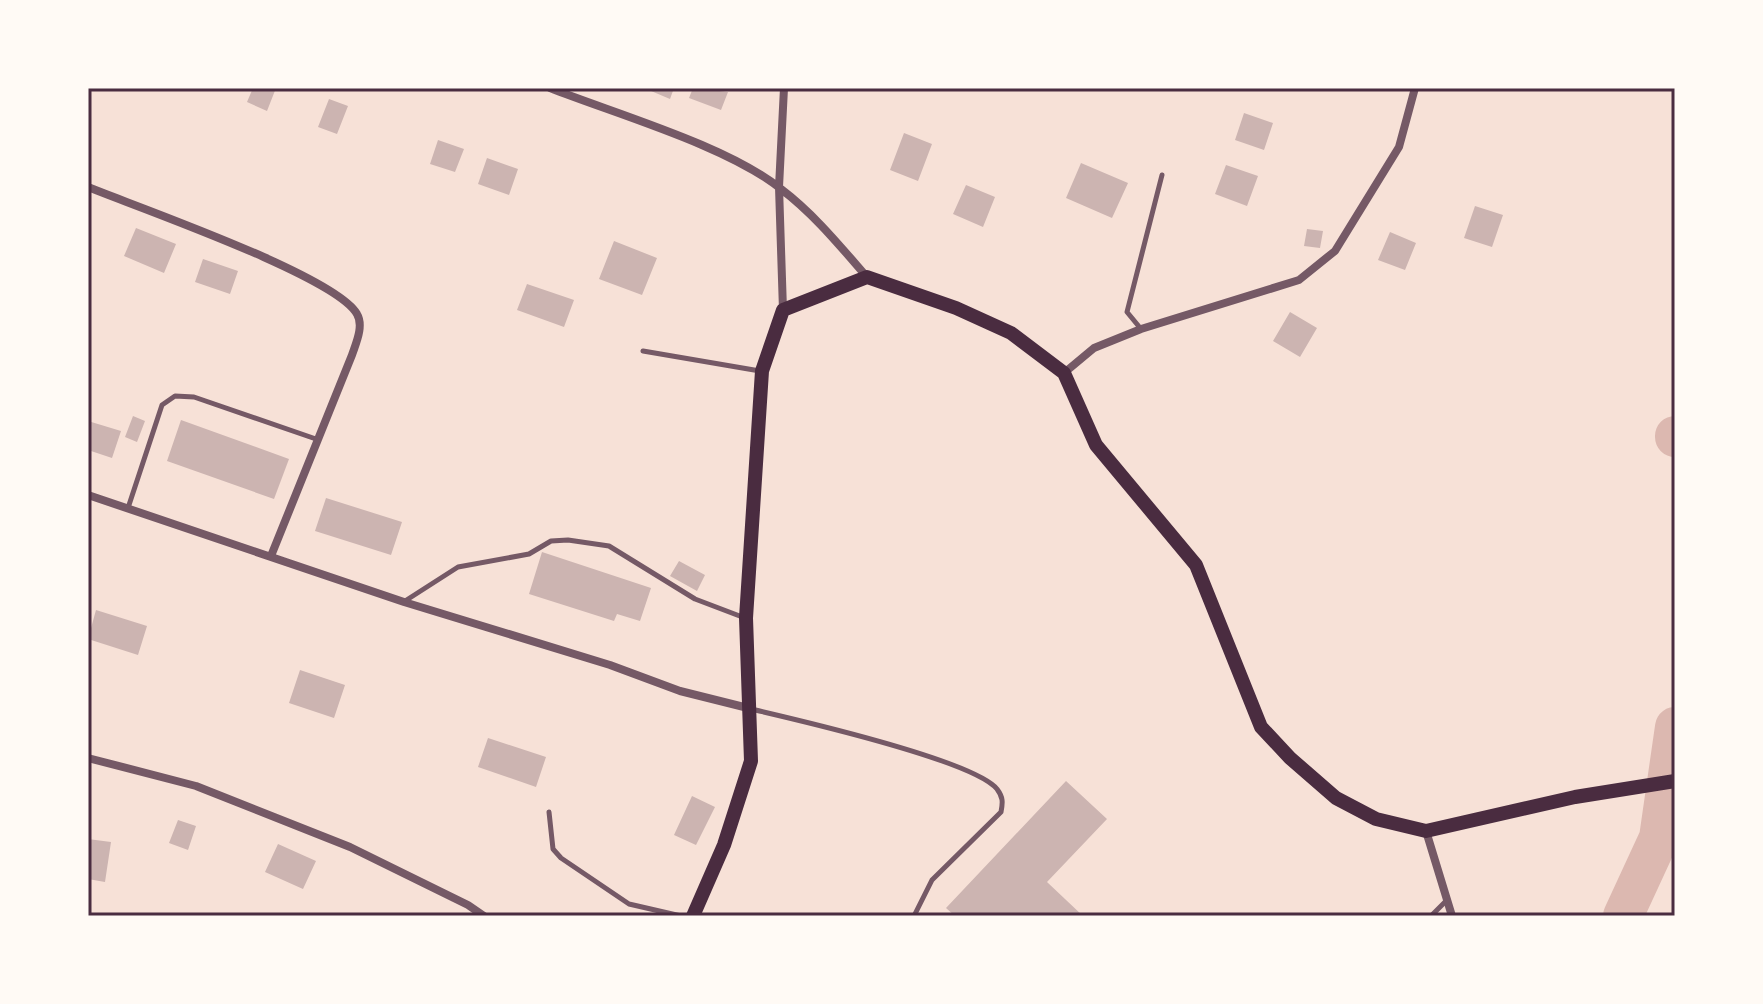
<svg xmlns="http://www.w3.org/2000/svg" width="1763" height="1004" font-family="Arial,sans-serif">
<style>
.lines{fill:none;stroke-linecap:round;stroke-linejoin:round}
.river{stroke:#dcb8b0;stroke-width:40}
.building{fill:#ccb4b1}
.service{stroke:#755966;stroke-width:5}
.minor{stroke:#755966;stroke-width:8}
.secondary{stroke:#4a2c40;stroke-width:14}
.neatline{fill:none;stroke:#4a2c40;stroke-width:3}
</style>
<rect width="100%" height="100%" fill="#f7e1d7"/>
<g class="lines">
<path class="river" d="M 1675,436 L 1675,437
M 1623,916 L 1659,838 L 1675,727"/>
</g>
<path class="building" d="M 253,88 L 276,88 L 267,111 L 247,102 Z
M 644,88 L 674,88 L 670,99 Z
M 693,88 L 728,92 L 721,110 L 689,98 Z
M 329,99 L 348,106 L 337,134 L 318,127 Z
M 1244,113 L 1273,123 L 1264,150 L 1235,140 Z
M 904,133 L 932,144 L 918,181 L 890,170 Z
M 438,140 L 464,149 L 455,172 L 430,164 Z
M 487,158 L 518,169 L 509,195 L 478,184 Z
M 1081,163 L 1128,183 L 1112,218 L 1066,198 Z
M 1226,165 L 1258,176 L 1247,206 L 1215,194 Z
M 966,185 L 995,197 L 983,227 L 953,214 Z
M 1475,206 L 1503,215 L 1492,247 L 1464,238 Z
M 136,228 L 176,244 L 164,273 L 124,256 Z
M 1307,229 L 1323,231 L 1320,248 L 1304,246 Z
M 1390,232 L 1416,243 L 1405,270 L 1378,260 Z
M 614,241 L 657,258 L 642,295 L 599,279 Z
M 203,259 L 238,271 L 230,294 L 195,282 Z
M 527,284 L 574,300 L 564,327 L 517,310 Z
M 1290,312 L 1317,328 L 1300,357 L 1273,341 Z
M 133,416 L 145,421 L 137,442 L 125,437 Z
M 181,420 L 289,459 L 274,499 L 167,461 Z
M 88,421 L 121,431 L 112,458 L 88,450 Z
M 326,498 L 402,522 L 391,555 L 315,531 Z
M 542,552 L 651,588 L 640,621 L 617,614 L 614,621 L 529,594 Z
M 679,561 L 705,575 L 697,591 L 670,576 Z
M 96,610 L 147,626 L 138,655 L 88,639 Z
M 300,670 L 345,685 L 334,718 L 289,703 Z
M 488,738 L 546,757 L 536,787 L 478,767 Z
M 1066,781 L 1107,819 L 1047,882 L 1083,916 L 955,916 L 946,908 Z
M 692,796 L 715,807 L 696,845 L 674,835 Z
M 178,820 L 196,826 L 188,850 L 169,843 Z
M 88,839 L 111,842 L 105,882 L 88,879 Z
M 278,844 L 316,861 L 303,889 L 265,872 Z"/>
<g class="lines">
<path class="service" d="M 1141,329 L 1127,312 L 1162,175
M 643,351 L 760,371
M 128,508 L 162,405 L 175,396 L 194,397 L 316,439
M 405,601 L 458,567 L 529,554 L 551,541 L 568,540 L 609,546 L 695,599 L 745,618
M 751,709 C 794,719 973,760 997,789 C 1003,797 1003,802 1001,812 L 932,880 L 914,916
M 549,812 L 553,849 L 561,858 L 629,904 L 681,916
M 1431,916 L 1446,901"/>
<path class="minor" d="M 550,88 C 616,114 728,146 781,189 C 814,214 840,246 867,277
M 88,187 C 137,207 336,276 357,314 C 364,326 356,343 352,355 L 271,556
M 783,310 L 779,187 L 784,88
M 1064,373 L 1094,348 L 1141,329 L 1299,280 L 1335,251 L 1399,147 L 1415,88
M 88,495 L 404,602 L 610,665 L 680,691 L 748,708
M 88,758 L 196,786 L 350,847 L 468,905 L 484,916
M 1426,831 L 1452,916"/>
<path class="secondary" d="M 693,916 L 724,845 L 751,761 L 746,618 L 762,371 L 783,310 L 867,277 L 956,308 L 1011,333 L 1064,373 L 1096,445 L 1196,565 L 1261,727 L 1290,758 L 1336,798 L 1376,819 L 1426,831 L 1575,797 L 1675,781"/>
</g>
<rect width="1763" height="1004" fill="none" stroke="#fffaf5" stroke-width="180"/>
<rect x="90" y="90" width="1583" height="824" class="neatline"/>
</svg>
